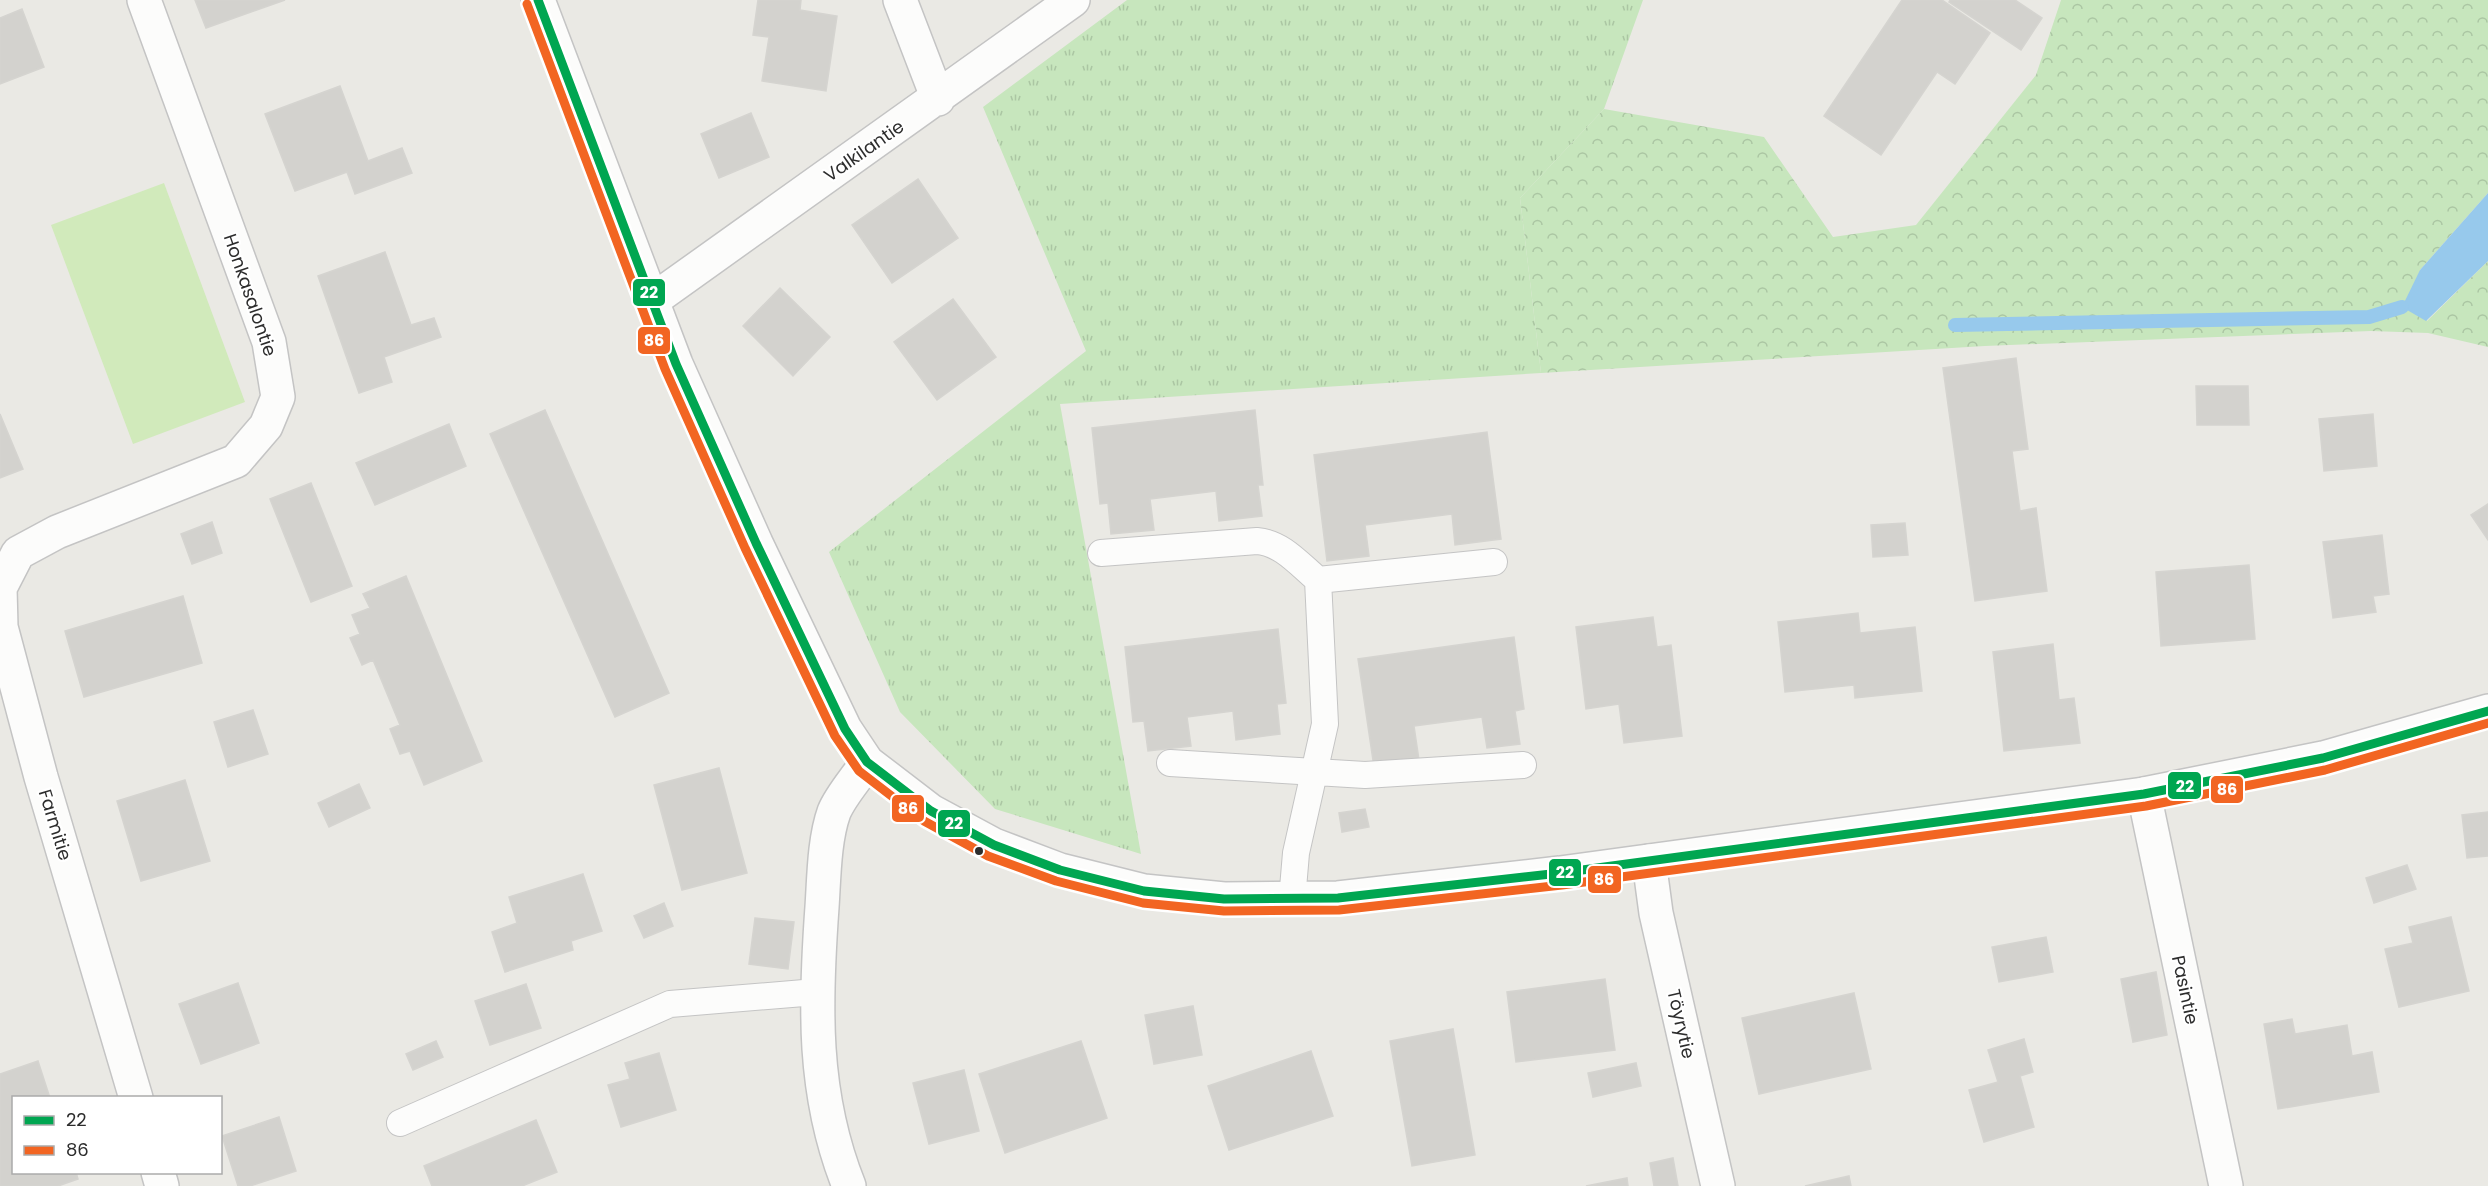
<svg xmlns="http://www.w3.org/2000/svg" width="2488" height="1186" font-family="Poppins,sans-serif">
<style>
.grass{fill:url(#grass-tufts)}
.forest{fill:url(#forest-crowns)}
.pitch{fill:#d1eabb}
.water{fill:#97c9ec}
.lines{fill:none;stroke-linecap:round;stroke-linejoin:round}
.stream{stroke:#97c9ec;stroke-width:14}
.building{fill:#d3d2ce;stroke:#d5d4d0;stroke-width:1.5}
.service-casing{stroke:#c4c4c4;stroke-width:28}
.minor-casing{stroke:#c4c4c4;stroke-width:36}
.secondary-casing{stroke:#c4c4c4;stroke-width:36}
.service{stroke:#fcfcfb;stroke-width:26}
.minor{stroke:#fcfcfb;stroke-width:33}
.secondary{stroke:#fcfcfb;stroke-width:33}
.bus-1-casing{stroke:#fff;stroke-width:14}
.bus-2-casing{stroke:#fff;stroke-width:14}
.bus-1{stroke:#00a651;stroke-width:9}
.bus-2{stroke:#f26522;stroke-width:9}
.bus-dot{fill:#2d2d2d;stroke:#fff;stroke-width:2}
.labels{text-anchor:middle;stroke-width:4.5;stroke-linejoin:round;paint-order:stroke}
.street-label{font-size:18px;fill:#2d2d2d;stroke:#fff}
.line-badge{stroke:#fff;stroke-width:2}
.badge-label{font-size:16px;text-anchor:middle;font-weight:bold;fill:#fff}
</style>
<defs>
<pattern id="grass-tufts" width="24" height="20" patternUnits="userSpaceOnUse" patternTransform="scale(1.5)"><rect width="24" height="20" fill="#c7e6bd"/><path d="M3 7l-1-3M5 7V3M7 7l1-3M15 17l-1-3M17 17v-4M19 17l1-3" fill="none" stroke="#abc6a3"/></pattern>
<pattern id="forest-crowns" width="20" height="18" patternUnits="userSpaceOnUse" patternTransform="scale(1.5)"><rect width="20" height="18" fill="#c7e6bd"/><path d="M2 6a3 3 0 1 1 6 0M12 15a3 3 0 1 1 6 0" fill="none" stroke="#abc6a3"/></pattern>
</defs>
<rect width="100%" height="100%" fill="#eae9e4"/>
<path class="grass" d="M 1127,0 L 1643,0 L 1604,109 L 1520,198 L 1541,373 L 1060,404 L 1141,854 L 995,809 L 900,712 L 829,552 L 1086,351 L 983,107 Z"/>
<path class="forest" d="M 2061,0 L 2488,0 L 2488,193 L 2420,270 L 2427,321 L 2488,261 L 2488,347 L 2428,333 L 2371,331 L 1985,346 L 1541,373 L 1520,198 L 1604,109 L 1764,137 L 1833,237 L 1916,225 L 2036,75 Z"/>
<path class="pitch" d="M 164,183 L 245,402 L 133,444 L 51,225 Z"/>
<path class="water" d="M 2488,193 L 2488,261 L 2426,321 L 2402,307 L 2420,270 Z"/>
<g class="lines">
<path class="stream" d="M 1955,325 L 2369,317 L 2402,307"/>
</g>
<path class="building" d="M 195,0 L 285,0 L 206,28 Z
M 758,0 L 801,0 L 800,10 L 837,16 L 826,91 L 762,81 L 769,37 L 753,35 Z
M 1902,0 L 1942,0 L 1990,33 L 1955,84 L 1937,72 L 1881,155 L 1824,116 Z
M 1950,0 L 2015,0 L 2042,18 L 2021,50 L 1949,2 Z
M 22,9 L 44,67 L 0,84 L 0,18 Z
M 340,86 L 368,161 L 402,148 L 412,173 L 355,194 L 347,172 L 295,191 L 265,114 Z
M 751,113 L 769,157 L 719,178 L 701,134 Z
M 918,179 L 958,238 L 892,283 L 852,225 Z
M 385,252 L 411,325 L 434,318 L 441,337 L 384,357 L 392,382 L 359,393 L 318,276 Z
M 780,288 L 830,337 L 793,376 L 743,326 Z
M 953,299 L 996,357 L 937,400 L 894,342 Z
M 2016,358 L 2028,449 L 2012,451 L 2020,511 L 2036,508 L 2047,591 L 1975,601 L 1943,368 Z
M 2196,386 L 2248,386 L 2249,425 L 2197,425 Z
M 545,410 L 669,693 L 615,717 L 490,434 Z
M 1255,410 L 1263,485 L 1258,485 L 1262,516 L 1219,521 L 1216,491 L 1150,499 L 1154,530 L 1111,534 L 1108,503 L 1100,504 L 1092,428 Z
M 0,414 L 23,469 L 0,478 Z
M 2373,414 L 2377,466 L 2324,471 L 2319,419 Z
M 449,424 L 466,466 L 375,505 L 356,463 Z
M 1487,432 L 1501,539 L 1455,545 L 1452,514 L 1365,525 L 1369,556 L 1327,561 L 1314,455 Z
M 311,483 L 352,586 L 311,602 L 270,499 Z
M 2488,504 L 2488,540 L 2471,515 Z
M 212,522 L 222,553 L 192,564 L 181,534 Z
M 1905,523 L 1908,555 L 1873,557 L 1871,525 Z
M 2382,535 L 2389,594 L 2373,596 L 2376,612 L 2333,618 L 2323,542 Z
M 2249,565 L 2255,639 L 2161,646 L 2156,572 Z
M 406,576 L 482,761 L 424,785 L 410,751 L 400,754 L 390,729 L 400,725 L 373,660 L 362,665 L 350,638 L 360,634 L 352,615 L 370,608 L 363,594 Z
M 183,596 L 202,663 L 84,697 L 65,631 Z
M 1858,613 L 1860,633 L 1915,627 L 1922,691 L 1855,698 L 1854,685 L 1785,692 L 1778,622 Z
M 1653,617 L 1657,647 L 1671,645 L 1682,736 L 1624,743 L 1619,704 L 1586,709 L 1576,627 Z
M 1278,629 L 1286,703 L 1277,704 L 1280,734 L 1236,740 L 1233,711 L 1187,717 L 1191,746 L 1148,751 L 1144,721 L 1133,722 L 1125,647 Z
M 1514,637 L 1524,709 L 1515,711 L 1520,744 L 1487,748 L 1482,717 L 1414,726 L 1419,760 L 1374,767 L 1358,659 Z
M 2053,644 L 2059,700 L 2074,698 L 2080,743 L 2004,751 L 1993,652 Z
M 253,710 L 268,754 L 228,767 L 214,722 Z
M 719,768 L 747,873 L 682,890 L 654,785 Z
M 185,780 L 210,861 L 141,881 L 117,801 Z
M 359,784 L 370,808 L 329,827 L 318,803 Z
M 1365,809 L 1369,827 L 1342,832 L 1339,813 Z
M 2488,812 L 2488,856 L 2467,858 L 2462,815 Z
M 2407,865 L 2416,889 L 2374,903 L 2366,878 Z
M 583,874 L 602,931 L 571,941 L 573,950 L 505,972 L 492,932 L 517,923 L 509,897 Z
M 664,903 L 673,926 L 644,938 L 634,916 Z
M 2451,917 L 2469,991 L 2399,1007 L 2385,949 L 2413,943 L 2409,927 Z
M 755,918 L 794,922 L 788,969 L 749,964 Z
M 2046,937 L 2053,972 L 1999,982 L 1992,947 Z
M 2156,972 L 2167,1035 L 2133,1042 L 2121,979 Z
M 1605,979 L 1615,1050 L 1516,1062 L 1507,992 Z
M 238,983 L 259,1043 L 201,1064 L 179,1004 Z
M 526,984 L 541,1028 L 490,1045 L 475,1001 Z
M 1854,993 L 1871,1069 L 1759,1094 L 1742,1018 Z
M 1193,1006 L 1202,1055 L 1154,1064 L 1145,1015 Z
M 2292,1019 L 2295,1034 L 2347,1025 L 2352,1056 L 2372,1052 L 2379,1092 L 2278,1109 L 2264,1024 Z
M 1453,1029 L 1475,1155 L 1412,1166 L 1390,1041 Z
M 2024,1039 L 2033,1072 L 2020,1076 L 2034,1127 L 1984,1142 L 1969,1090 L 1998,1082 L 1988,1050 Z
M 436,1041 L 443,1057 L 413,1070 L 406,1054 Z
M 1081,1041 L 1107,1118 L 1005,1153 L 979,1074 Z
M 1311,1051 L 1333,1116 L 1229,1150 L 1208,1086 Z
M 659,1053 L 676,1110 L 621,1127 L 608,1085 L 630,1079 L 625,1063 Z
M 38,1061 L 50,1098 L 14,1098 L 14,1172 L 76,1172 L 78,1179 L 58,1186 L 0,1186 L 0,1074 Z
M 1636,1063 L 1641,1086 L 1593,1097 L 1588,1073 Z
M 964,1070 L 979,1131 L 929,1144 L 913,1083 Z
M 279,1117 L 296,1171 L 250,1186 L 238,1186 L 222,1136 Z
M 536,1120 L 557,1172 L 522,1186 L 432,1186 L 424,1166 Z
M 1673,1158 L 1678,1186 L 1654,1186 L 1650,1163 Z
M 1849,1176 L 1851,1186 L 1805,1186 Z
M 1627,1178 L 1628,1186 L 1586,1186 Z"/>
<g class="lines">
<g class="service-casing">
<path id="service" d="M 1101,553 L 1257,541 C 1282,543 1299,564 1318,580
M 1170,763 L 1365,775 L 1523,765
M 1292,900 L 1296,853 L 1325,724 L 1318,580 L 1494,562
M 400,1123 L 670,1004 L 816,992"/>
</g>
<g class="minor-casing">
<path id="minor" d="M 900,0 L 938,99
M 653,300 L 1073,0
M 2144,794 L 2226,1186
M 1649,861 L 1656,913 L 1718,1186
M 136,1098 L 41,777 L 1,627 L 0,588 L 18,553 L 57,532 L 236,461 L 266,426 L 278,397 L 269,342 L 144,0
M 158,1172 L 162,1186
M 849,1186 C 812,1094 815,1004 822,907 C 824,878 824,840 834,812 C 841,795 857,778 867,762"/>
</g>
<g class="secondary-casing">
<path id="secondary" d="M 538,0 L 676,364 L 756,543 L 845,729 L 867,762 L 931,811 L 994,845 L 1060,870 L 1144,891 L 1224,899 L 1338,898 L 1560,873 L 2144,794 L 2323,758 L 2488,711"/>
</g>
<use href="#service" class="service"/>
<use href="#minor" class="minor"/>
<use href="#secondary" class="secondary"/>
<g class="bus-1-casing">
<path id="bus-1" d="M 538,0 L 676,364 L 756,543 L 845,729 L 867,762 L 931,811 L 994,845 L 1060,870 L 1144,891 L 1224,899 L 1338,898 L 1560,873 L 2144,794 L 2323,758 L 2488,711"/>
</g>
<g class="bus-2-casing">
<path id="bus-2" d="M 527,4 L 665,369 L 745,548 L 835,736 L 859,771 L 924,821 L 988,856 L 1056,881 L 1143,903 L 1224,911 L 1339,910 L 1562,885 L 2146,806 L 2325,770 L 2488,723"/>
</g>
<use href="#bus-1" class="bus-1"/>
<use href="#bus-2" class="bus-2"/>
</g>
<circle class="bus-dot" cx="979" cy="851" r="5"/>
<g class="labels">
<g class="street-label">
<text transform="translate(864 151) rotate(-35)" y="6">Valkilantie</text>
<text transform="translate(250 295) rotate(71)" y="6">Honkasalontie</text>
<text transform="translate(55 825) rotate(73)" y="6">Farmitie</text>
<text transform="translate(2185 990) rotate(78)" y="6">Pasintie</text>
<text transform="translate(1681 1024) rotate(77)" y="6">Töyrytie</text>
</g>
</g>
<g class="line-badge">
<rect x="632" y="278" width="34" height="29" rx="6" fill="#00a651"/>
<rect x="637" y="326" width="34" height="29" rx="6" fill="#f26522"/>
<rect x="2167" y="771" width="35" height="29" rx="6" fill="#00a651"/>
<rect x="2210" y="775" width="34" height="29" rx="6" fill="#f26522"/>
<rect x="891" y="794" width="34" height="29" rx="6" fill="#f26522"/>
<rect x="937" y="809" width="34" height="29" rx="6" fill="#00a651"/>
<rect x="1548" y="858" width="34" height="29" rx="6" fill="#00a651"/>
<rect x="1587" y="865" width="35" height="29" rx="6" fill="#f26522"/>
</g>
<g class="badge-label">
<text x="649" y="298">22</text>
<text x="654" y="346">86</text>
<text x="2185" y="792">22</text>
<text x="2227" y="795">86</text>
<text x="908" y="814">86</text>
<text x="954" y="829">22</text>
<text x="1565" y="878">22</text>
<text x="1604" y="885">86</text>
</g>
<rect x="12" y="1096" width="210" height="78" fill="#ffffff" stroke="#ababab" stroke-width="1.5"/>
<rect x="24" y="1116" width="30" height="9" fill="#00a651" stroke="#ababab" stroke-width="1.5"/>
<text x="66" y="1126" font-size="18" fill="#2d2d2d">22</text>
<rect x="24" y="1146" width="30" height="9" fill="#f26522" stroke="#ababab" stroke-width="1.5"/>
<text x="66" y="1156" font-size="18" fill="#2d2d2d">86</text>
</svg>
